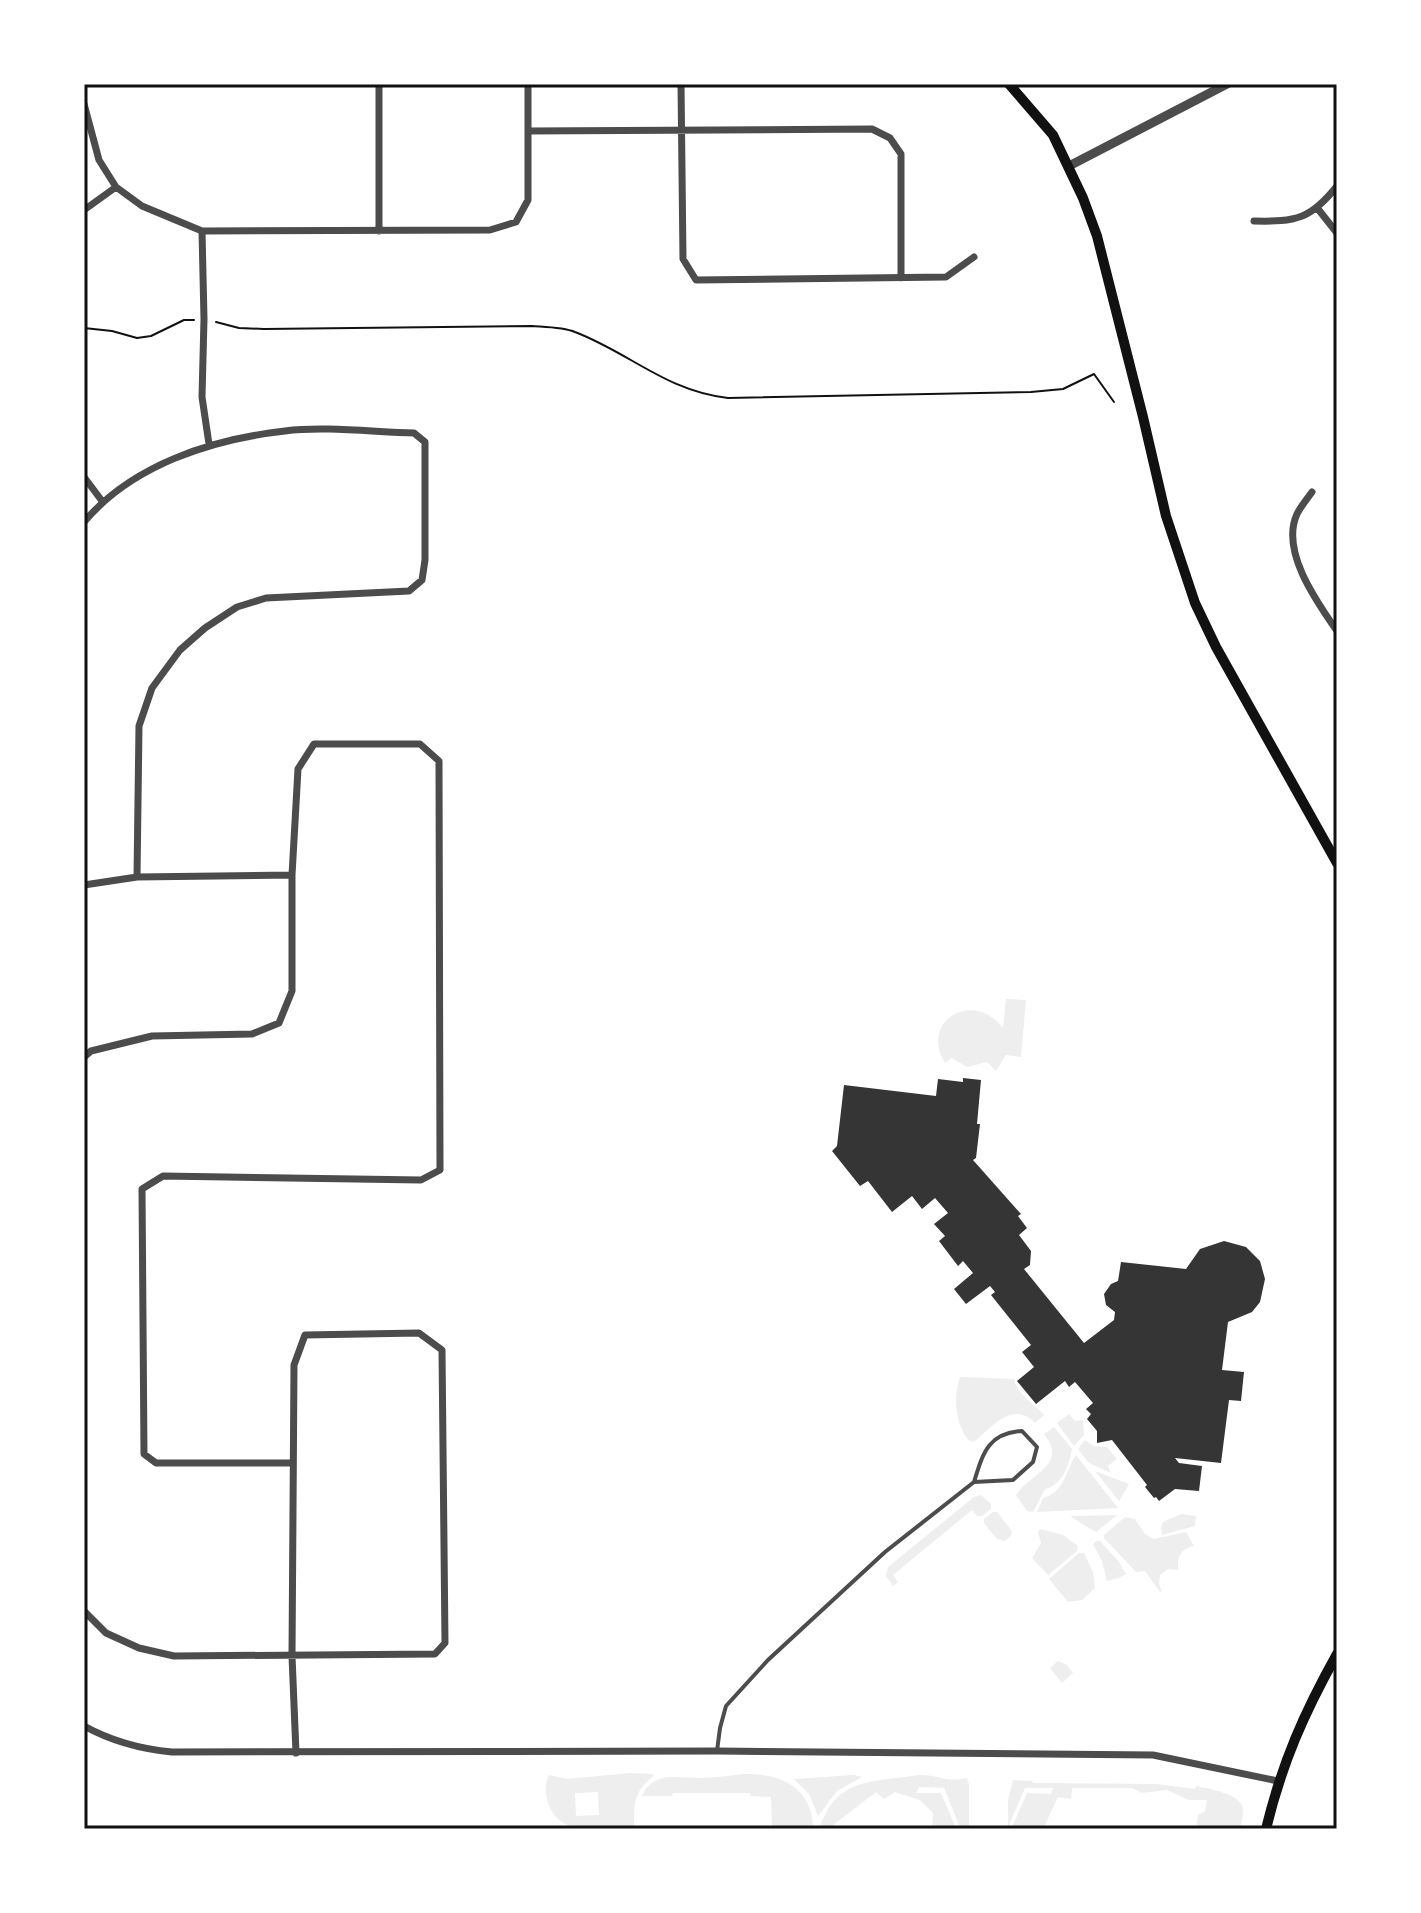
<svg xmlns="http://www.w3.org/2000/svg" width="1421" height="1913" font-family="Rubik,sans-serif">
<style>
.green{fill:#eee;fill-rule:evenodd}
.building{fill:#353535}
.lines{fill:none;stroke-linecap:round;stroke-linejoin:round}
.path{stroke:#111;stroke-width:2}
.service{stroke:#4c4c4c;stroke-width:4}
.minor{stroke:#4c4c4c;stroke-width:7}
.tertiary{stroke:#4c4c4c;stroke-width:9}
.secondary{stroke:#111;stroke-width:10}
.neatline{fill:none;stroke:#111;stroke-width:3}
</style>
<rect width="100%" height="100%" fill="#fff"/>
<path class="green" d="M 1006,999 L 1026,1000 L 1021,1057 L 1006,1055 L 996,1071 L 987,1062 L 967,1067 L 952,1058 L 945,1063 C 919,1021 973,989 1003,1028 Z
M 960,1377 L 1014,1379 C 1017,1395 1034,1403 1044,1415 L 1035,1423 C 1013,1400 992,1427 974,1442 L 968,1440 C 955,1421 953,1399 960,1377 Z
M 1069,1414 L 1075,1421 L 1083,1420 L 1084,1435 L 1074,1446 L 1057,1423 Z
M 1054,1427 L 1072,1449 C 1068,1468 1063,1484 1045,1489 L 1033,1512 L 1027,1511 L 1016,1495 C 1030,1473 1069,1465 1044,1434 Z
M 1085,1440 L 1094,1446 L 1107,1447 L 1117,1459 L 1108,1466 L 1111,1473 L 1089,1463 L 1078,1449 Z
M 1076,1455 L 1118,1508 L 1037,1512 L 1043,1498 C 1065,1492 1065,1471 1076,1455 Z
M 1095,1471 L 1129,1484 L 1119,1501 Z
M 981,1495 L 991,1504 L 991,1509 L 982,1516 L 977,1516 L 972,1510 L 893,1575 L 898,1582 L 893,1586 L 886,1576 L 888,1567 L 974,1497 Z
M 993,1512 L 997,1512 L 1012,1531 L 1011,1536 L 1005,1541 L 997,1539 L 984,1523 L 984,1519 Z
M 1181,1514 L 1196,1516 L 1195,1526 L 1162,1535 L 1161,1528 L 1163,1522 Z
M 1117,1515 L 1096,1532 L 1071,1517 L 1072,1516 Z
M 1125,1517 L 1135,1519 L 1145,1534 L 1154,1539 L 1186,1532 L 1194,1546 C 1182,1548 1175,1558 1179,1570 L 1168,1569 L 1160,1575 L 1159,1584 L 1162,1591 L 1160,1592 L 1145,1571 L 1136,1572 L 1104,1538 L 1104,1535 Z
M 1040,1529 L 1063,1535 L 1078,1546 L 1077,1551 L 1048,1575 L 1032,1558 L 1041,1543 L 1038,1532 Z
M 1096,1541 L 1100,1541 L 1119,1562 L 1126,1574 L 1119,1578 L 1107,1581 L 1102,1561 L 1093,1544 Z
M 1079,1553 L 1084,1553 L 1093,1572 L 1095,1588 L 1082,1600 L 1068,1602 L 1049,1579 Z
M 1058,1661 L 1067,1665 L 1073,1673 L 1062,1683 L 1050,1668 Z
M 630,1773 L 652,1774 L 654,1776 C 633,1791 634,1805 634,1829 C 603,1829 556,1839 547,1799 C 545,1790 545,1783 549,1775 L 567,1779 ZM 598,1792 L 599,1815 L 576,1816 L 575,1793 Z
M 743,1774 C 780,1773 813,1787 813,1829 L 772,1829 L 771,1797 L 751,1796 L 750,1793 L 673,1793 L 672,1796 L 642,1796 C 653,1771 676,1778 698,1778 C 713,1778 728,1776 743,1774 Z
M 854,1775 L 862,1777 L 837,1791 L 818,1816 L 809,1794 L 794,1779 Z
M 918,1775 C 939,1774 944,1783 967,1778 L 969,1785 L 969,1829 L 932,1829 L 933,1813 L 920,1800 L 895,1792 L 884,1799 L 876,1792 L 828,1829 L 819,1829 C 837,1776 872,1783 918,1775 ZM 919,1787 L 944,1788 L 959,1825 L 955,1826 L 941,1793 L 916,1793 Z
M 1013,1780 L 1032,1781 L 1033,1783 L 1157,1784 L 1195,1789 L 1196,1786 C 1209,1789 1241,1793 1243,1809 C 1244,1815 1241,1823 1240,1829 L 1196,1829 L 1198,1815 L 1205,1811 L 1207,1800 L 1189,1800 L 1167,1790 L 1142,1793 L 1132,1788 L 1072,1788 L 1071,1799 L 1058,1797 L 1043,1829 L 1008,1829 L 1008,1800 ZM 1025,1788 L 1053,1788 L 1051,1794 L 1027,1793 L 1012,1827 L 1009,1825 Z"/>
<path class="building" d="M 963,1078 L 981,1080 L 977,1124 L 980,1124 L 976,1158 L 973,1160 L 1021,1214 L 1018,1216 L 1027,1228 L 1019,1235 L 1031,1251 L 1030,1265 L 1024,1269 L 1084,1343 L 1114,1320 L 1115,1312 L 1106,1305 L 1104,1294 L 1111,1284 L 1118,1281 L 1121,1262 L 1186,1269 L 1200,1249 L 1224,1241 L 1246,1247 L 1260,1261 L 1265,1279 L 1260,1302 L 1252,1312 L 1228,1322 L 1222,1370 L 1244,1372 L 1241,1401 L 1229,1400 L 1221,1463 L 1175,1458 L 1179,1463 L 1202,1466 L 1199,1491 L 1175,1489 L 1159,1501 L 1156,1497 L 1154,1498 L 1145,1487 L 1147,1485 L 1112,1440 L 1097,1443 L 1097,1431 L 1087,1419 L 1091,1414 L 1086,1409 L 1093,1403 L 1075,1382 L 1069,1387 L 1065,1381 L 1036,1404 L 1017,1381 L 1034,1367 L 1022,1352 L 1031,1345 L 991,1295 L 995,1292 L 990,1286 L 966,1304 L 954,1289 L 973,1273 L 963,1261 L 958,1266 L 939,1241 L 945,1236 L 934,1224 L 948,1213 L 935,1198 L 922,1209 L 912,1196 L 892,1212 L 868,1181 L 860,1186 L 832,1151 L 837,1146 L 844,1085 L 936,1096 L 938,1079 L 963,1082 Z"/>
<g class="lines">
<path class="path" d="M 216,322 L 239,328 L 264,329 L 532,326 C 546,327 563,327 575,332 C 630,353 666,391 728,398 L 1031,392 L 1063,389 L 1094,374 L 1114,402
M 84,328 L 112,331 L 137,338 L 151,336 L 184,320 L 194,320"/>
<path class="service" d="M 717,1751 L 720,1728 L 726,1706 L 768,1660 L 885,1552 L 974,1482 L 1013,1480 L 1033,1462 L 1037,1447 L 1022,1431 C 988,1433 983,1453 974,1482"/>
<path class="minor" d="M 379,84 L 379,231
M 681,84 L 683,259 L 696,280 L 946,277 L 974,257
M 84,104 L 99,160 L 116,187 L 142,206 L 202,231 L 490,230 L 516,222 L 528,200 L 528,84
M 528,131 L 872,129 L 890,138 L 901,154 L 901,278
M 1318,209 L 1337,233
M 84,210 L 116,187
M 1254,221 C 1296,222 1311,219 1337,186
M 202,231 L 204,319 L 202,397 L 209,444
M 84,477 L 102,501
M 1312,492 C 1307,499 1301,506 1297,514 C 1280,551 1317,602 1337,631
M 84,522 C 132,465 212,439 285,431 C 323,426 374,432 414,433 L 425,442 L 425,560 L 422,580 L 409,591 L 266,598 L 237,607 L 205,628 L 180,650 L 152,688 L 139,726 L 137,877
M 84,885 L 137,877 L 292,875
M 84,1057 L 91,1051 L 152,1036 L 252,1034 L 279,1023 L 292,991 L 292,875 L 298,769 L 314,744 L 420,744 L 439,761 L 440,1170 L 421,1180 L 163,1176 L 142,1189 L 144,1454 L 156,1463 L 292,1463
M 84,1611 L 106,1633 L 139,1648 L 174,1656 L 435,1654 L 445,1643 L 442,1350 L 419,1333 L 305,1335 L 294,1365 L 292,1656 L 296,1753
M 84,1726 C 113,1742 140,1749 172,1752 L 717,1751 L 1153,1755 L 1278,1781"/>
<path class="tertiary" d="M 1069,166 L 1227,84"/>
<path class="secondary" d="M 1009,84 L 1053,135 L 1083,198 L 1097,236 L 1143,417 L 1166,516 L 1195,603 L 1216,647 L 1337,863
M 1266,1829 C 1282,1763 1304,1713 1337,1654"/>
</g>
<rect width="1421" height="1913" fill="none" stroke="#ffffff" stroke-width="172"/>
<rect x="86" y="86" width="1249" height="1741" class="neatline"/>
</svg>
